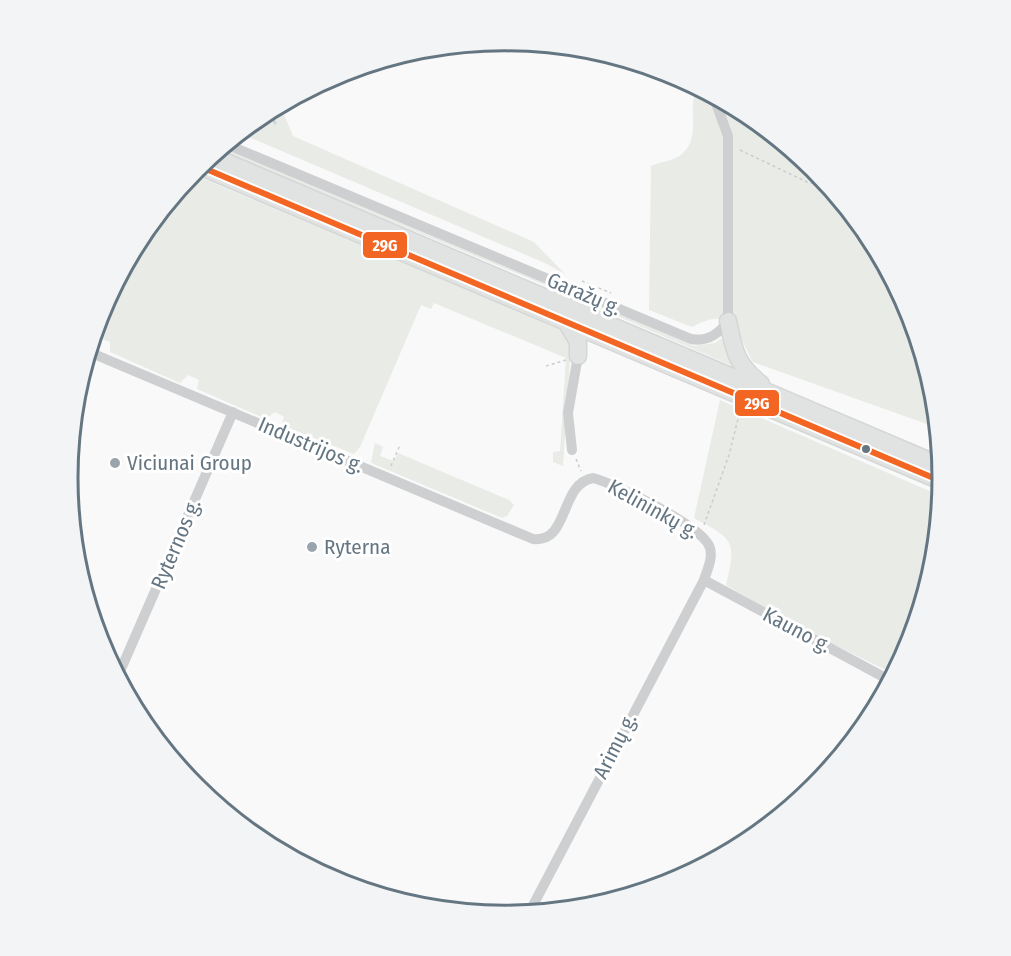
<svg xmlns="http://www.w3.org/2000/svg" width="1011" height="956" font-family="'Fira Sans Condensed',sans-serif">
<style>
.green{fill:#e8ebe6}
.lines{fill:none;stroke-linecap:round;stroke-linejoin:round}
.stream{stroke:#ced6d9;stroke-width:3}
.trunk-casing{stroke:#d5d6d6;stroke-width:19}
.path{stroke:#cbcccd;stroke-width:1.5;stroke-dasharray:3 3;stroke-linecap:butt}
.minor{stroke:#cecfd0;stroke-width:10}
.trunk{stroke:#e1e2e2;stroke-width:16}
.bus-1-casing{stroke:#fff;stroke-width:10}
.bus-1{stroke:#f26522;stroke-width:6}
.bus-dot{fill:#657683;stroke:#fff;stroke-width:2}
.poi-dot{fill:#99a4ac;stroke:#fff;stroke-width:2}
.labels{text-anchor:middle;stroke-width:6;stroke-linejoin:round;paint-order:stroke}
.street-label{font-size:21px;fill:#657683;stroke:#fff}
.poi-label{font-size:21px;fill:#657683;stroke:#fff;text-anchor:start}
.rim{fill:none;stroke:#657683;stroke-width:3}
.line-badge{stroke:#fff;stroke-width:2}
.badge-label{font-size:16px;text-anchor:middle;font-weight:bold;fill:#fff}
</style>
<rect width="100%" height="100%" fill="#f9f9f9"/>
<path class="green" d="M 698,87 C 715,96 735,104 750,116 C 853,191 926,300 938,428 L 753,362 C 736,330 732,305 692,327 L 649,310 L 651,166 C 660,162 676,160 682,154 C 703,135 685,108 698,87 Z
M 280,105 L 293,136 L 534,242 L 565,274 L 545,263 L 239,133 L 263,114 Z
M 222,147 L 577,295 L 576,298 L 219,150 Z
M 192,174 L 567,332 L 571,343 L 563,466 L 553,462 L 553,452 L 560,451 L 566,358 L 434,303 L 431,309 L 421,305 L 360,447 L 354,454 L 284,426 L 282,423 L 284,417 L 275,412 L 266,419 L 197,389 L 199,380 L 188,375 L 180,383 L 110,352 L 110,342 L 100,338 L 91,344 L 101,310 L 142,235 Z
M 597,304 L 694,346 L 715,343 L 726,335 L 737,368 L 596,307 Z
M 720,400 L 941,496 C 935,561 926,616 894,674 L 790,623 L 726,585 C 737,540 733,539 694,518 Z
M 375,443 L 383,447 L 380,456 L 394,461 L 398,453 L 509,500 L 514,505 L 507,516 L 502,518 L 376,465 L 371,462 Z"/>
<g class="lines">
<path class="stream" d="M 270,110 L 275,123"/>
<g class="trunk-casing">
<path id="trunk" d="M 212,156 L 942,466
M 199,166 L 943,482
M 565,320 L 578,342 L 578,356
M 728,321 C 734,351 736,364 761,384"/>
</g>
<path class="path" d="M 740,150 L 807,182 L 831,188
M 582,281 L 611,293
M 546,366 L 566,360
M 576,459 L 581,471
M 391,466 L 400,445
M 704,525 L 729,455 L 738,419 L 737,409"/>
<path class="minor" d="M 536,44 L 537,47
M 226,144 L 691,339 C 707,342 719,334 728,321 L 728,136 L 713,95
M 89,352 L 533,539 C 570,543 559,484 593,478 C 616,484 705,527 710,548 C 713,559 707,570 704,580 L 529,913
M 572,450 L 568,413 L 578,356
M 704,580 L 891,681
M 118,676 L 233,412"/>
<use href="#trunk" class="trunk"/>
<g class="bus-1-casing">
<path id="bus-1" d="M 199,166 L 943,482"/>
</g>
<use href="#bus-1" class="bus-1"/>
</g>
<circle class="bus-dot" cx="866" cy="449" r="5"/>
<g class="poi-dot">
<circle cx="115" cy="463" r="6"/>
<circle cx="312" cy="547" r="6"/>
</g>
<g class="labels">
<g class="street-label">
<text transform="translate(584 294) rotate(23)" y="7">Garažų g.</text>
<text transform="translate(311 445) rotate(23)" y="7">Industrijos g.</text>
<text transform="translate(653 509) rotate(29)" y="7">Kelininkų g.</text>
<text transform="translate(176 544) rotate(-67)" y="7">Ryternos g.</text>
<text transform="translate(797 630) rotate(28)" y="7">Kauno g.</text>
<text transform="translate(615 746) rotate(-63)" y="7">Arimų g.</text>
</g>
<g class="poi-label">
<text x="127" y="470">Viciunai Group</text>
<text x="324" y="554">Ryterna</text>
</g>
</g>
<path d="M0 0H1011V956H0ZM78 478a427 427 0 1 1 854 0a427 427 0 1 1-854 0Z" fill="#f3f4f5" fill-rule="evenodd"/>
<path class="rim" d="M78 478a427 427 0 1 1 854 0a427 427 0 1 1-854 0Z"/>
<g class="line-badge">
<rect x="362" y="231" width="46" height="28" rx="6" fill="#f26522"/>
<rect x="734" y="389" width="46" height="28" rx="6" fill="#f26522"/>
</g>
<g class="badge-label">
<text x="385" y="251">29G</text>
<text x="757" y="409">29G</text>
</g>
</svg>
